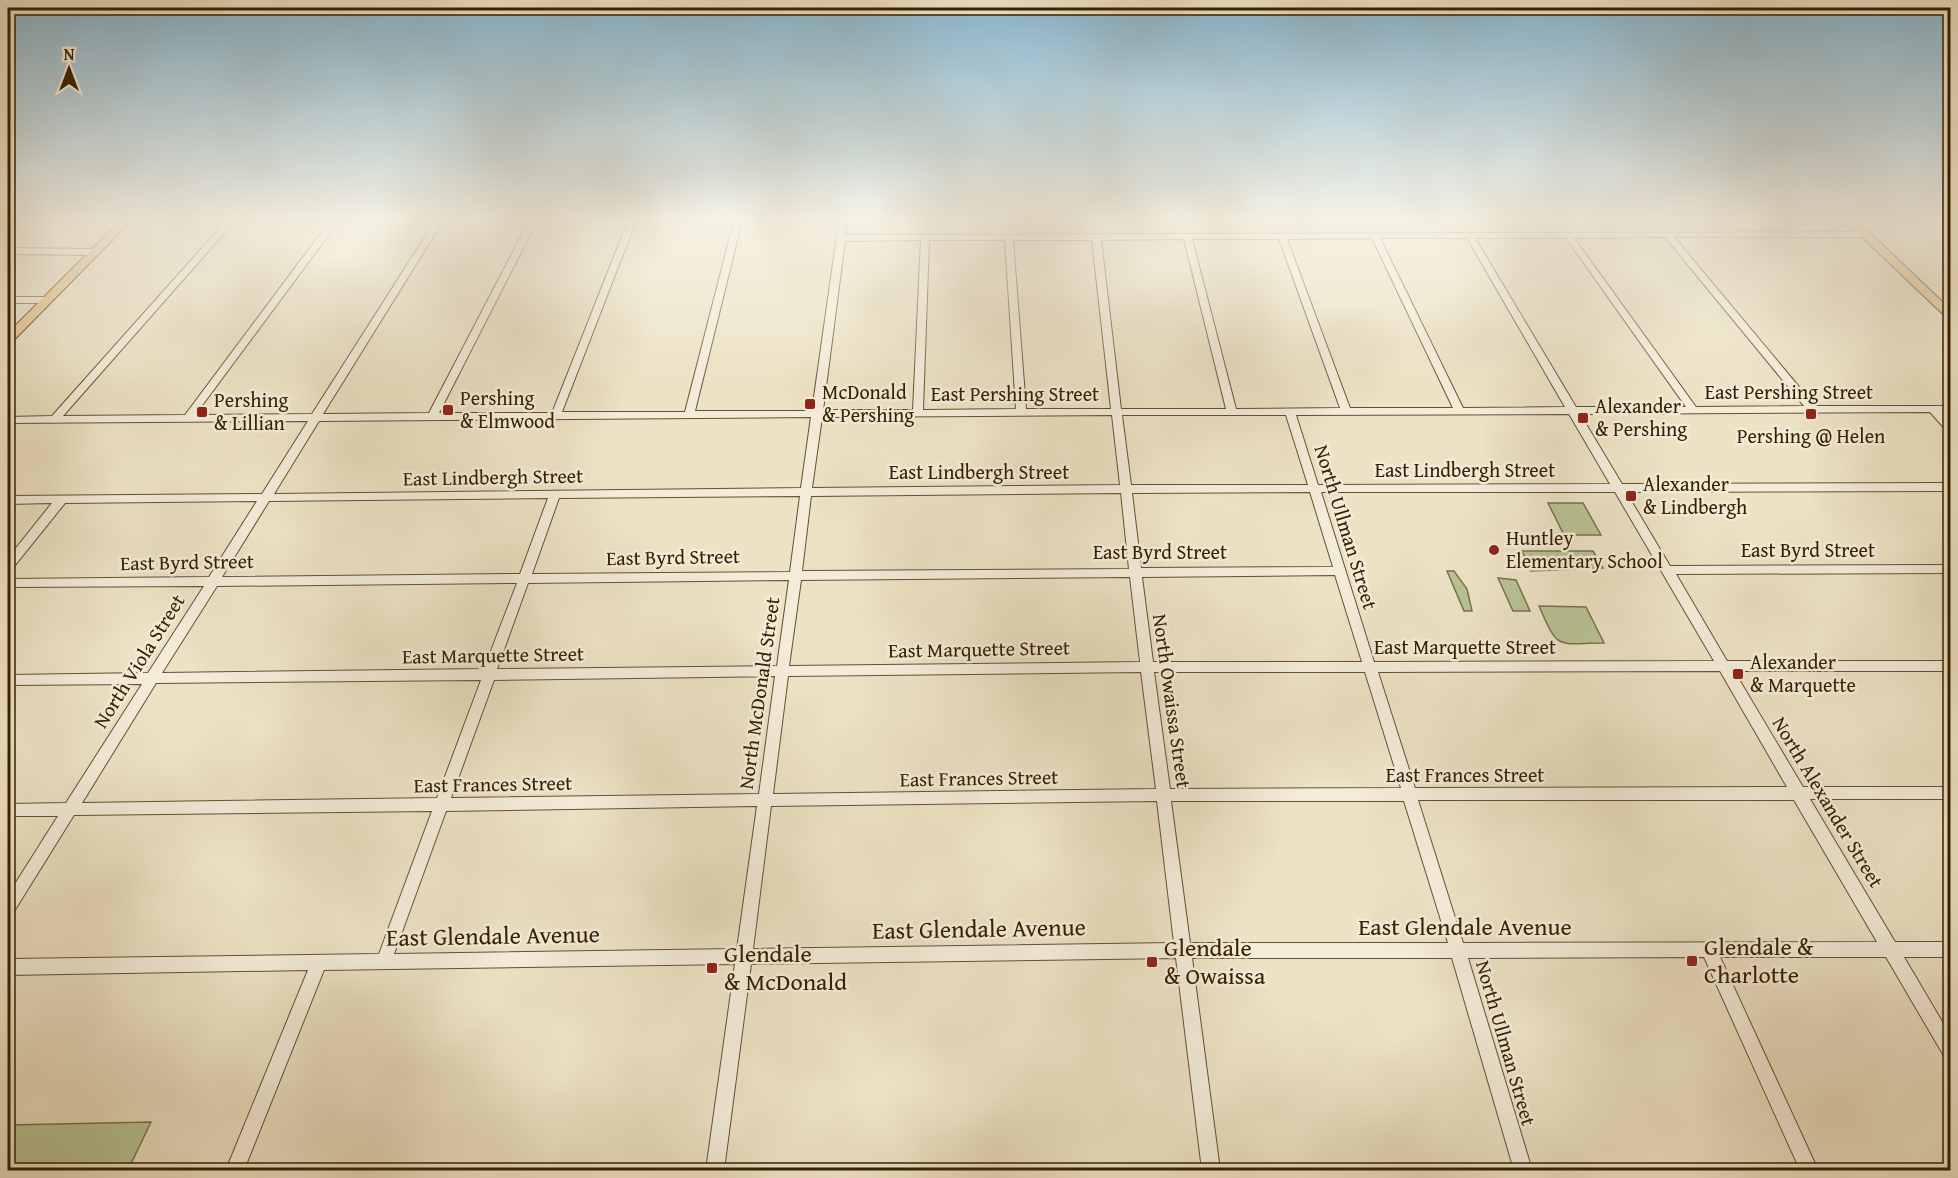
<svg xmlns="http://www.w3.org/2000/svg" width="1958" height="1178" font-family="'Gentium Book Plus',serif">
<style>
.green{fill:#b8c394;stroke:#77724a;stroke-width:1.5}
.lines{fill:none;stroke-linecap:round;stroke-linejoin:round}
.minor-casing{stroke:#645032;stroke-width:2}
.major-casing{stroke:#362001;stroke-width:2}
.minor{fill:#f3ecd9;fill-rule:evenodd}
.major{fill:#e6c182;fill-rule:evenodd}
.poi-dot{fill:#8f2418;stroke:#f3ecd9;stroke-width:2}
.labels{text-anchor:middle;stroke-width:5;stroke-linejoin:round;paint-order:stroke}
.poi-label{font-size:20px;fill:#362001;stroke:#f3ecd9;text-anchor:start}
.street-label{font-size:20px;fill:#362001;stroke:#f3ecd9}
.near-street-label{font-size:24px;fill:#362001;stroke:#f3ecd9}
.near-poi-label{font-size:24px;fill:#362001;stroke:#f3ecd9;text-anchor:start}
</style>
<rect width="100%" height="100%" fill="#ece2c4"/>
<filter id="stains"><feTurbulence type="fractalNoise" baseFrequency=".00333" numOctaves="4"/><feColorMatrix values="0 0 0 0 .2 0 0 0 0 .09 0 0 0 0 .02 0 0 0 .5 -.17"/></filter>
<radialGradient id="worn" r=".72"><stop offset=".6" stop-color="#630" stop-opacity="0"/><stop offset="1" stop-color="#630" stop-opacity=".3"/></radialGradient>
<path class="green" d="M 1548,503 L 1583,503 L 1601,535 L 1564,535 Z
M 1522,551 L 1593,551 L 1603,568 L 1531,571 Z
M 1447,571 L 1454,571 L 1467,589 L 1472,611 L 1464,611 Z
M 1498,578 L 1516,580 L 1530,611 L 1513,611 Z
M 1539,606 L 1586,607 L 1604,643 C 1556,643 1559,652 1539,606 Z
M 151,1122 L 128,1170 L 8,1170 L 8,1125 Z"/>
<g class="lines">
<g class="minor-casing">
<path id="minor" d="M 226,221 L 235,221 L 63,416 L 185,415 L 330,221 L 339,221 L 195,415 L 312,414 L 435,221 L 443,221 L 323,414 L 429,413 L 529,221 L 537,221 L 439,413 L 552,413 L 628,221 L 636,221 L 562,412 L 685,412 L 734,221 L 742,221 L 695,411 L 812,411 L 839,221 L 847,221 L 845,235 L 1868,232 L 1869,234 L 1865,237 L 1674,237 L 1815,406 L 1950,406 L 1950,412 L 1942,412 L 1950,422 L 1950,431 L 1946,430 L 1930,412 L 1580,414 L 1622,484 L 1950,483 L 1950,491 L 1626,492 L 1670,566 L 1950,565 L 1950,573 L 1676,574 L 1727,661 L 1950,661 L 1950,671 L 1734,671 L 1803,787 L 1950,787 L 1950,799 L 1810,799 L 1895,942 L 1950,942 L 1950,957 L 1904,957 L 1950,1035 L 1950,1058 L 1944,1056 L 1886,957 L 1720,957 L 1818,1170 L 1800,1170 L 1704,957 L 1468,958 L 1532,1170 L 1514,1170 L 1452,958 L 1192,958 L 1220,1170 L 1202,1170 L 1176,958 L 751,964 L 724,1170 L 706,1170 L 735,964 L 324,970 L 244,1170 L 226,1170 L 308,970 L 8,975 L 8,959 L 379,954 L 432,811 L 74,815 L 13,913 L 8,915 L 8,895 L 58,816 L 8,816 L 8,804 L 66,803 L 142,684 L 8,685 L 8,675 L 148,673 L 204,586 L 8,587 L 8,579 L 209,577 L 257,501 L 65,503 L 12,569 L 8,570 L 8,558 L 52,503 L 8,504 L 8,496 L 262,494 L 308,421 L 8,423 L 8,417 L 52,416 ZM 1665,237 L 1804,406 L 1696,407 L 1574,238 ZM 1372,238 L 1453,408 L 1350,408 L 1287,239 ZM 1380,238 L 1467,238 L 1565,407 L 1463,408 ZM 1475,238 L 1566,238 L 1686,407 L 1576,407 ZM 1184,239 L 1226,409 L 1121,409 L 1101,240 ZM 1192,239 L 1279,239 L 1340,408 L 1236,409 ZM 921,240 L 913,410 L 823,410 L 845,241 ZM 929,240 L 1005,240 L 1016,409 L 923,410 ZM 1013,240 L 1092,240 L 1111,409 L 1026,409 ZM 1569,414 L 1610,484 L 1318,485 L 1296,415 ZM 1112,415 L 1120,485 L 812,488 L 822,417 ZM 1122,415 L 1286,415 L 1308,485 L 1131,485 ZM 811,417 L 801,488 L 274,494 L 319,421 ZM 1310,492 L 1333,567 L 1141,568 L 1132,493 ZM 1321,492 L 1615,492 L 1714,661 L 1374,662 ZM 1121,493 L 1129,569 L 802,571 L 811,496 ZM 800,496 L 790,572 L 532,574 L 559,498 ZM 548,498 L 520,574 L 222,577 L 269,501 ZM 1335,575 L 1362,662 L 1153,662 L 1142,577 ZM 1130,577 L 1140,662 L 789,666 L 801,580 ZM 789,580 L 777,666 L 497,669 L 528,583 ZM 517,583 L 484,669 L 162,673 L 217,586 ZM 1720,671 L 1787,787 L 1415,788 L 1378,672 ZM 1141,672 L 1156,789 L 773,794 L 788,676 ZM 1154,672 L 1365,672 L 1401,788 L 1170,789 ZM 775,676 L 759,794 L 451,798 L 494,680 ZM 481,680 L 437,798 L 82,803 L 156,683 ZM 1418,800 L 1794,800 L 1877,942 L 1463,943 ZM 1157,801 L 1174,943 L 753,949 L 771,806 ZM 1171,801 L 1404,801 L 1448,943 L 1190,943 ZM 757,806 L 737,949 L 394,954 L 446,811 Z
M 8,248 L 95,249 L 99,252 L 95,255 L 8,254 Z
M 8,297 L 46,297 L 51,300 L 46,303 L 8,303 Z"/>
</g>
<g class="major-casing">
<path id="major" d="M 120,221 L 131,221 L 12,342 L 8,342 L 8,333 Z
M 1839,221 L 1852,221 L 1869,232 L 1950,309 L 1950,318 L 1946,317 L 1861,236 Z"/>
</g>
<use href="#minor" class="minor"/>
<use href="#major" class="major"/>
</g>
<linearGradient id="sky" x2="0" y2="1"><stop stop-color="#89b8d1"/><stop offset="0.57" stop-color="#f6f2e4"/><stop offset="1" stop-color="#f6f2e4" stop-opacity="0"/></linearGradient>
<rect width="1958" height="386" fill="url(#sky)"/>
<g class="poi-dot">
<rect x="804" y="398" width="12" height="12" rx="3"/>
<rect x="442" y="404" width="12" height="12" rx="3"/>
<rect x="196" y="406" width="12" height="12" rx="3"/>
<rect x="1805" y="408" width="12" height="12" rx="3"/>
<rect x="1577" y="412" width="12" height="12" rx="3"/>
<rect x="1625" y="490" width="12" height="12" rx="3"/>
<circle cx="1494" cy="550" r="6"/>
<rect x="1732" y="668" width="12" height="12" rx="3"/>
<rect x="1686" y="955" width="12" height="12" rx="3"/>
<rect x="1146" y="956" width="12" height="12" rx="3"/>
<rect x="706" y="962" width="12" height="12" rx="3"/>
</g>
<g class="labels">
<g class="poi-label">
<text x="822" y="399">McDonald<tspan x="822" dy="23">&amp; Pershing</tspan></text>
<text x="460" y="405">Pershing<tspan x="460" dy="23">&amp; Elmwood</tspan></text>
<text x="214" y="407">Pershing<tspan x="214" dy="23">&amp; Lillian</tspan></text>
<text x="1595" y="413">Alexander<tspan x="1595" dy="23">&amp; Pershing</tspan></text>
<text x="1811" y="443" text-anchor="middle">Pershing @ Helen</text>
<text x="1643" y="491">Alexander<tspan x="1643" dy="23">&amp; Lindbergh</tspan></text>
<text x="1506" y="545">Huntley<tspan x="1506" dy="23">Elementary School</tspan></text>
<text x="1750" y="669">Alexander<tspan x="1750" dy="23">&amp; Marquette</tspan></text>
</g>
<g class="street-label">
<text x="1789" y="399">East Pershing Street</text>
<text x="1015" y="401">East Pershing Street</text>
<text x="1465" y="477">East Lindbergh Street</text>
<text x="979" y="479">East Lindbergh Street</text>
<text transform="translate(493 477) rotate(-1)" y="7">East Lindbergh Street</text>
<text transform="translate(1346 527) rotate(73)" y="7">North Ullman Street</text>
<text x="1808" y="557">East Byrd Street</text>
<text x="1160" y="559">East Byrd Street</text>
<text transform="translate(673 557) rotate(-1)" y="7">East Byrd Street</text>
<text transform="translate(187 562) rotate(-1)" y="7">East Byrd Street</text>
<text x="1465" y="654">East Marquette Street</text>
<text transform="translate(979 649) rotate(-1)" y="7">East Marquette Street</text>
<text transform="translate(493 655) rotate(-1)" y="7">East Marquette Street</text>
<text transform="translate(139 661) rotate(-58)" y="7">North Viola Street</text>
<text transform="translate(759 693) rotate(-82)" y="7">North McDonald Street</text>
<text transform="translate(1172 701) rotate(82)" y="7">North Owaissa Street</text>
<text x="1465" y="782">East Frances Street</text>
<text transform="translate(979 778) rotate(-1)" y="7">East Frances Street</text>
<text transform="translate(493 784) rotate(-1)" y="7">East Frances Street</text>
<text transform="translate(1828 802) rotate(59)" y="7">North Alexander Street</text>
<text transform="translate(1506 1043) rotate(74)" y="7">North Ullman Street</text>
</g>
<g class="near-street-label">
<text x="1465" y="935">East Glendale Avenue</text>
<text transform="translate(979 929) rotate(-1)" y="8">East Glendale Avenue</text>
<text transform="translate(493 936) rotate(-1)" y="8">East Glendale Avenue</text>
</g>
<g class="near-poi-label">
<text x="1704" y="955">Glendale &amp;<tspan x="1704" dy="28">Charlotte</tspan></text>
<text x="1164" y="956">Glendale<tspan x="1164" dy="28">&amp; Owaissa</tspan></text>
<text x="724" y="962">Glendale<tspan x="724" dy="28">&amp; McDonald</tspan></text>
</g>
</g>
<rect width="1958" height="1178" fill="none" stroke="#ece2c4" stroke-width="30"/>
<rect x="9" y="9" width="1940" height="1160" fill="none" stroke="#362001" stroke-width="3"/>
<rect x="15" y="15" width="1928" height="1148" fill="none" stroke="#362001" stroke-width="1.5"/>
<g transform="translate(69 69)" stroke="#f3ecd9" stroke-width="4.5" paint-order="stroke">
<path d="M0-4.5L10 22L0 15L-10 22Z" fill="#362001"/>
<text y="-9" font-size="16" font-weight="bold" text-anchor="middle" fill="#362001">N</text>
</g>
<rect width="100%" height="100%" filter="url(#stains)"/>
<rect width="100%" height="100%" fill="url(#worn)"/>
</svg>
